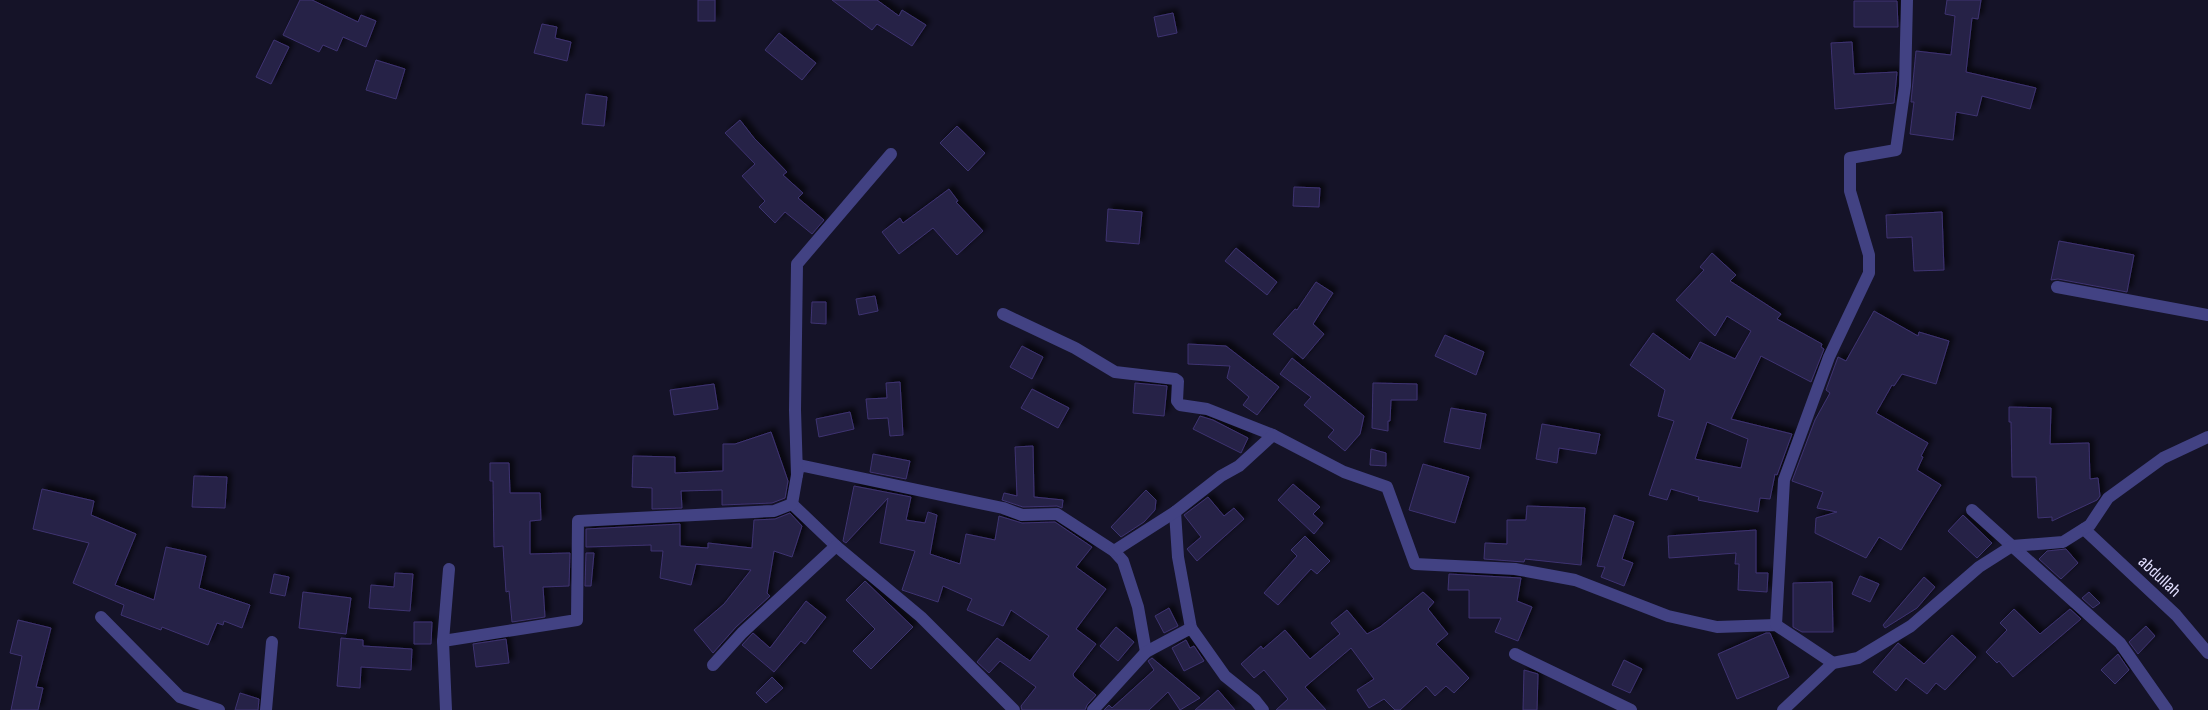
<svg xmlns="http://www.w3.org/2000/svg" width="2208" height="710" viewBox="0 0 2208 710" font-family="'Sofia Sans Condensed',sans-serif">
<style>
.building{fill:#272047;stroke:#3e3471;fill-rule:evenodd;filter:url(#shadow)}
.lines{fill:none;stroke-linecap:round;stroke-linejoin:round}
.minor{stroke:#424283;stroke-width:12}
.labels{text-anchor:middle;stroke-width:4;stroke-linejoin:round;paint-order:stroke}
.street-label{font-size:18px;fill:#dfdcfc;stroke:#151328}
</style>
<defs>
<filter id="shadow"><feDropShadow dx="4.5" dy="-4.5" stdDeviation="2.5" flood-color="#0009"/></filter>
</defs>
<rect width="100%" height="100%" fill="#151328"/>
<g class="building">
<path d="M300,0H312L358,22L361,15L376,21L366,47L343,37L337,51L323,45L319,52L283,35Z"/>
<rect x="698" y="0" width="17" height="21"/>
<path d="M832,0H877L899,16L902,10L926,25L912,46L877,24L872,30Z"/>
<path d="M1947,0H1981L1978,19L1972,18L1966,72L2036,88L2030,109L1982,96L1977,116L1956,112L1953,140L1910,134L1914,102H1911L1916,51L1951,55L1955,16L1945,14Z"/>
<path d="M1854,1H1897L1898,27H1854Z"/>
<path d="M1173,13L1177,33L1158,37L1154,17Z"/>
<path d="M542,24L557,27L555,38L571,42L567,61L534,53Z"/>
<path d="M779,33L816,63L802,80L765,50Z"/>
<path d="M274,40L289,47L271,84L256,77Z"/>
<path d="M1852,42L1854,74L1897,72L1894,103L1835,109L1831,43Z"/>
<path d="M376,60L405,69L396,99L366,90Z"/>
<path d="M586,94L607,97L604,126L582,124Z"/>
<path d="M740,120L754,138L787,172L783,175L803,193L798,198L824,220L812,234L785,212L775,223L759,207L765,201L742,176L755,164L725,133Z"/>
<path d="M957,126L985,153L968,171L940,143Z"/>
<path d="M1294,187L1320,188L1319,207L1293,206Z"/>
<path d="M949,189L958,201L956,202L983,231L957,255L933,228L899,254L882,232L900,218L903,223Z"/>
<path d="M1108,209L1142,212L1139,244L1106,241Z"/>
<path d="M1942,212L1944,270L1914,271L1912,237L1887,238L1886,215Z"/>
<path d="M2059,241L2134,255L2127,292L2058,279L2051,280Z"/>
<path d="M1236,248L1277,282L1267,295L1225,261Z"/>
<path d="M1712,253L1736,275L1730,281L1781,314L1777,319L1822,344L1821,347L1824,349L1811,382L1761,356L1731,419L1792,434L1777,475L1775,474L1770,499L1760,498L1758,512L1698,500L1699,497L1671,489L1667,500L1649,495L1674,421L1658,416L1665,390L1630,365L1653,333L1690,360L1700,342L1735,359L1751,331L1727,316L1715,336L1676,300L1704,270L1700,267ZM1707,422L1748,439L1741,468L1695,459Z"/>
<path d="M1316,282L1333,293L1313,324L1324,334L1303,359L1273,334L1295,309L1297,310Z"/>
<path d="M875,296L878,311L859,315L856,299Z"/>
<path d="M812,302H826V324L811,323Z"/>
<path d="M1874,311L1918,336L1919,332L1949,341L1936,384L1902,374L1894,386L1892,385L1876,413L1928,443L1921,456L1923,457L1917,470L1941,485L1901,550L1879,537L1866,558L1815,533L1816,518L1837,512L1817,508L1823,492L1792,481L1815,420L1830,393L1826,390L1838,357L1846,361Z"/>
<path d="M1445,335L1484,352L1476,375L1435,356Z"/>
<path d="M1188,344L1226,346L1279,387L1257,415L1243,405L1249,397L1227,378L1230,366L1188,364Z"/>
<path d="M1022,346L1043,357L1032,379L1010,367Z"/>
<path d="M1292,358L1364,416L1360,434L1345,451L1328,437L1334,430L1304,405L1311,397L1280,374Z"/>
<path d="M900,382L903,435L890,436L888,418L868,419L866,399L887,398L886,383Z"/>
<path d="M1135,383L1167,386L1164,416L1133,413Z"/>
<path d="M1373,383L1417,384V400H1391L1390,421H1388V431L1372,428Z"/>
<path d="M714,384L718,409L674,415L670,390Z"/>
<path d="M1032,389L1069,408L1058,428L1021,408Z"/>
<path d="M2009,407L2051,408L2050,444L2089,443L2090,479L2098,478L2100,496L2097,500L2052,521V517L2038,518L2036,477H2012L2011,422H2009Z"/>
<path d="M1451,408L1486,414L1480,449L1444,442Z"/>
<path d="M850,412L854,429L819,437L816,419Z"/>
<path d="M1200,416L1213,420L1248,438L1241,453L1193,429Z"/>
<path d="M1542,424L1600,434L1596,454L1559,448L1557,463L1536,459Z"/>
<path d="M771,432L788,481L785,498L772,503L722,505V490L681,491L682,508L652,509V488L632,487L633,456L675,457V473L723,471V444H735Z"/>
<path d="M1033,446L1034,497L1063,500L1062,508L1057,506L1023,507L1002,500L1004,493L1017,496L1015,447Z"/>
<path d="M1371,449L1386,453V466L1370,465Z"/>
<path d="M873,454L910,461L906,479L870,472Z"/>
<path d="M490,463H509L510,493H540L541,520L530,521V554L570,553L569,586L543,587L545,617L512,622L509,591L506,592L503,546L494,547L493,481H490Z"/>
<path d="M1423,464L1469,477L1455,523L1409,510Z"/>
<path d="M194,476L227,477L225,508L192,507Z"/>
<path d="M1293,484L1320,507L1313,514L1323,523L1314,534L1278,500Z"/>
<path d="M854,486L911,497L906,520L925,523L928,512L937,515L930,554L960,564L966,534L995,540L999,516L1022,523L1055,522L1092,547L1076,567L1106,589L1076,629L1096,644L1073,674L1074,677L1096,695L1087,705L1085,710H1022L1021,706L1036,687L1000,661L989,673L977,662L997,638L1030,661L1049,636L1011,610L1003,626L967,610L972,599L943,586L938,602L902,590L915,551L880,543L888,498L846,543L843,541Z"/>
<path d="M42,489L94,501L91,515L136,534L115,585L154,600L166,547L206,556L199,588L250,605L242,628L224,621L223,625L217,623L208,645L162,627L161,630L121,615L124,605L73,583L89,543L33,529Z"/>
<path d="M1146,490L1156,500L1155,510L1144,522L1121,537L1111,527Z"/>
<path d="M1208,497L1224,516L1234,508L1244,519L1197,561L1187,549L1201,537L1184,515Z"/>
<path d="M1527,506L1585,508L1581,565L1525,559L1524,562L1484,559L1485,543L1507,544V520H1526Z"/>
<path d="M790,513L802,526L792,557L774,551L767,593L770,596L736,627L713,653L694,630L724,604L751,570L696,564L691,585L660,578L663,551H651V545L586,547V529L680,524V546L708,548V543L752,548L754,520L775,519Z"/>
<path d="M1614,515L1634,522L1622,559L1633,563L1624,586L1601,577L1605,567L1597,566Z"/>
<path d="M1963,515L1992,543L1977,558L1948,531Z"/>
<path d="M1756,530V573H1768L1767,592L1738,590L1739,564H1735L1736,553L1669,558L1668,536Z"/>
<path d="M1305,536L1330,561L1317,574L1311,569L1278,605L1264,593L1297,556L1291,550Z"/>
<path d="M2066,549L2078,563L2061,579L2039,559L2047,551Z"/>
<path d="M586,553H594L591,586H585Z"/>
<path d="M395,573L413,574L410,611L369,608L371,585L394,587Z"/>
<path d="M274,574L289,577L285,596L270,593Z"/>
<path d="M1449,574L1521,578L1517,601L1532,607L1518,641L1495,632L1501,618H1469V590H1448Z"/>
<path d="M1860,576L1879,584L1870,602L1852,594Z"/>
<path d="M1924,577L1935,587L1917,608L1885,628L1883,625Z"/>
<path d="M865,581L913,627L871,669L853,651L875,629L846,600Z"/>
<path d="M1832,582L1833,632H1802L1793,627V583Z"/>
<path d="M303,592L351,598L346,634L299,628Z"/>
<path d="M1423,592L1434,602L1428,609L1448,634L1436,644L1469,678L1454,693L1446,686L1435,696L1426,686L1400,710H1395L1384,699L1369,708L1357,690L1374,679L1351,648L1305,687L1326,710H1276L1288,699L1264,670L1254,678L1241,664L1261,646L1263,649L1285,630L1310,659L1340,634L1331,623L1347,610L1367,634L1380,627Z"/>
<path d="M2089,592L2100,603L2093,608L2082,598Z"/>
<path d="M806,601L826,617L805,644L801,641L774,672L742,645L753,633L770,648Z"/>
<path d="M1169,608L1178,626L1164,633L1155,616Z"/>
<path d="M2014,609L2040,634L2070,609L2081,619L2013,677L1999,661L1997,663L1986,652L2007,630L2000,623Z"/>
<path d="M18,620L51,628L36,687L43,688L38,710H11L22,656L10,653Z"/>
<path d="M414,622H432L431,644H414Z"/>
<path d="M2146,626L2155,636L2138,654L2129,642Z"/>
<path d="M1116,627L1134,642L1118,661L1100,646Z"/>
<path d="M1766,633H1770L1789,677L1737,699L1718,654Z"/>
<path d="M1952,635L1976,657L1945,690L1936,683L1927,694L1906,678L1896,691L1873,672L1898,643L1924,664Z"/>
<path d="M341,638L363,640V646L412,649L411,670L361,667L360,688L337,686Z"/>
<path d="M506,639L509,663L476,667L473,644Z"/>
<path d="M1186,640L1190,648L1194,646L1204,661L1184,671L1172,648Z"/>
<path d="M2118,654L2129,670L2115,684L2101,670Z"/>
<path d="M1152,658L1200,698L1180,710L1168,692L1149,710H1104L1109,705L1112,708L1154,670L1148,661Z"/>
<path d="M1624,660L1642,669L1630,693L1612,685Z"/>
<path d="M1524,670L1538,674L1537,710H1523Z"/>
<path d="M772,677L783,688L766,703L756,693Z"/>
<path d="M1218,690L1235,710H1195Z"/>
<path d="M240,693L259,699L258,710H235Z"/>
</g>
<g class="lines">
<g class="minor">
<path d="M2057,287L2208,315"/>
<path d="M1003,314L1075,348L1115,372L1175,379L1178,381L1177,401L1180,405L1207,409L1273,435"/>
<path d="M797,475L799,465L1003,508L1022,515L1057,514L1114,551L1123,561L1138,607L1146,652"/>
<path d="M792,504L836,546L921,617L1014,710"/>
<path d="M1972,510L2120,643L2167,710"/>
<path d="M1175,512L1178,557L1191,628"/>
<path d="M2084,529L2176,615L2208,653"/>
<path d="M1114,551L1175,512L1221,476L1239,466L1273,435L1344,472L1387,487L1415,564L1515,569L1575,580L1668,616L1717,627L1776,625L1833,663"/>
<path d="M101,617L180,697L219,710"/>
<path d="M1776,625L1784,480L1829,357L1869,273V255L1850,191V158L1896,150L1905,86L1907,0"/>
<path d="M443,641L577,620L578,521L774,511L792,504L797,475L795,410L797,264L891,154"/>
<path d="M1515,654L1631,710"/>
<path d="M713,665L742,633L836,546"/>
<path d="M266,710L272,642"/>
<path d="M446,710L443,641L449,569"/>
<path d="M1093,710L1146,652L1191,628L1225,676L1255,700L1263,710"/>
<path d="M1783,710L1833,663L1858,658L1911,626L1979,567L2012,546L2063,542L2090,525L2108,498L2163,458L2208,437"/>
</g>
</g>
<g class="labels">
<g class="street-label">
<text transform="translate(2160 576) rotate(43)" y="6">abdullah</text>
</g>
</g>
</svg>
